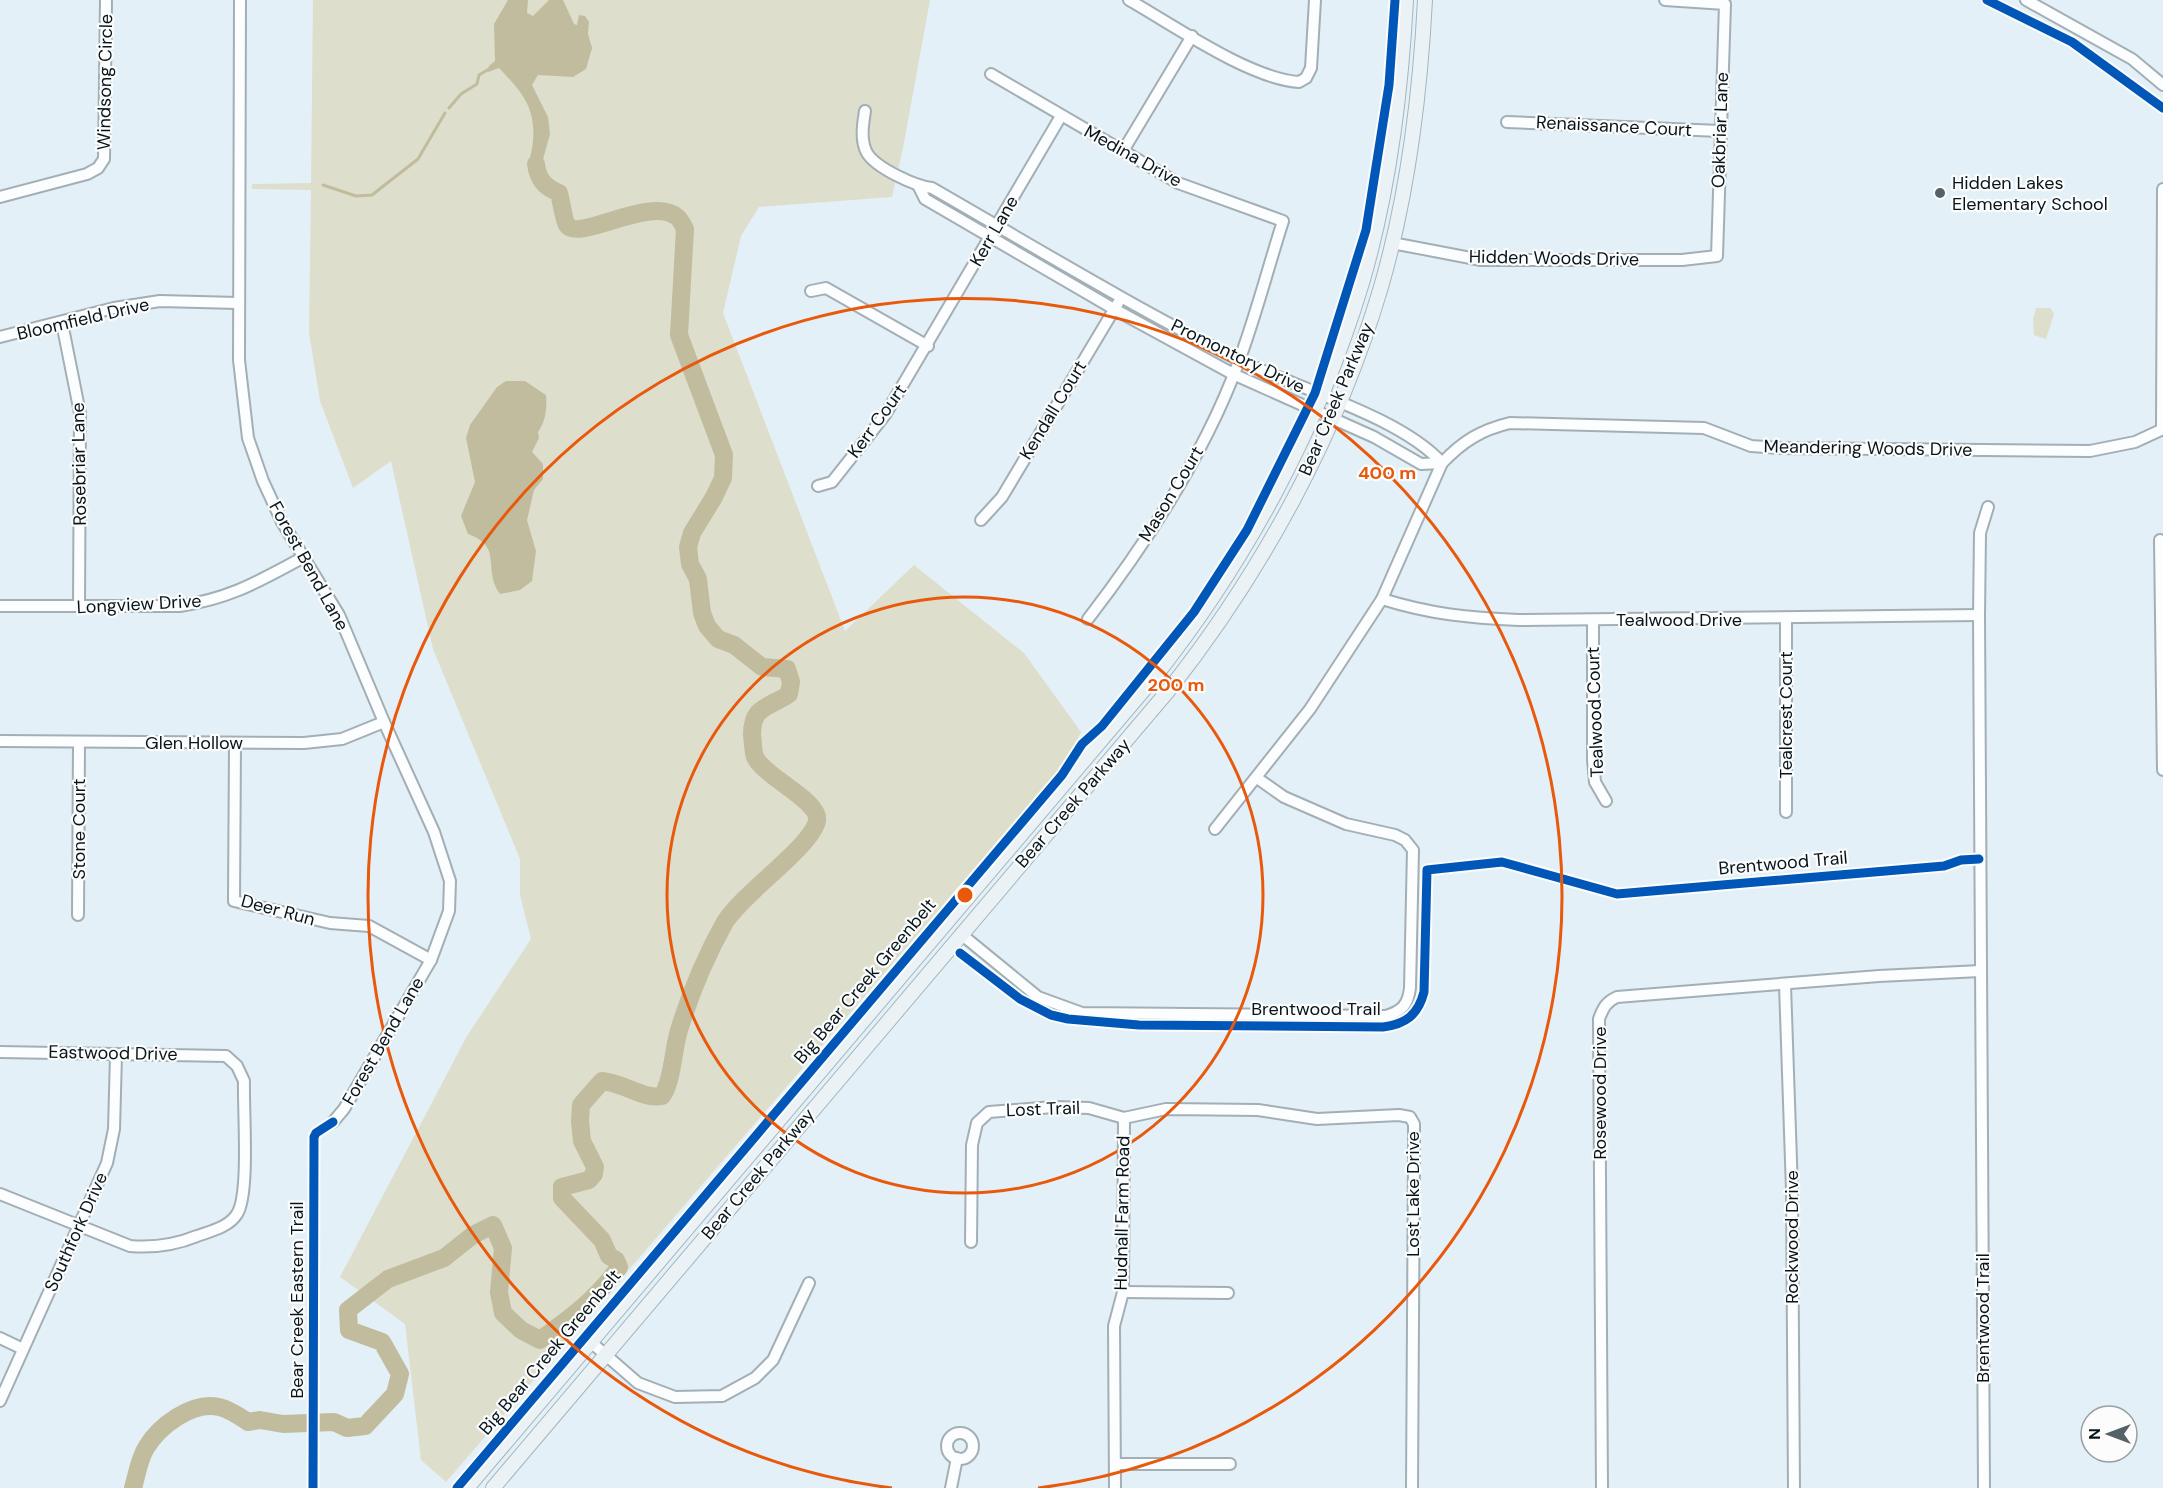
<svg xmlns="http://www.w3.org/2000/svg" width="2163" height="1488" viewBox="0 0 2163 1488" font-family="'DM Sans',sans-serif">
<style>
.green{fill:#dedecd}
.water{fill:#c1bc9d}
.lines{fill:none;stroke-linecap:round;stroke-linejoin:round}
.stream{stroke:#c1bc9d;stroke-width:3}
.river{stroke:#c1bc9d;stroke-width:18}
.minor-casing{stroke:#a3afb5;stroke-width:14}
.major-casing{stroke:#a5b6bf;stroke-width:16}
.minor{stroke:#fbfdfe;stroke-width:10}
.major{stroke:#eaf2f5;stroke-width:14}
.cycleway-casing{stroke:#fbfcfb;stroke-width:13}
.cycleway{stroke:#0057b8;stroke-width:9}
.ring{fill:none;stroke:#e8590c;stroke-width:3}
.poi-dot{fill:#546168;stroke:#fbfcfb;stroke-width:2}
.labels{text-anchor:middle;stroke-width:4.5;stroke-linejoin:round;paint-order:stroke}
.street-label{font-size:18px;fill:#06141b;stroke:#fbfcfb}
.poi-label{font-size:18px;fill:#06141b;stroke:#fbfcfb;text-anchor:start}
.centre{fill:#e8590c;stroke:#fbfcfb;stroke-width:3}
.ring-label{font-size:18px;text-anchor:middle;font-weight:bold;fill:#e8590c;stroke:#fbfcfb;stroke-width:4.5;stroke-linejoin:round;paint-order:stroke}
</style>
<rect width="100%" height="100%" fill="#e4f0f7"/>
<g class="green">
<path d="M313,0H930L903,148L892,197L759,207L741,236L723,313L845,631L914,565L1024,653L1081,732L1068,760L446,1482L421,1460L405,1324L340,1277L467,1036L531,939L520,895V859L433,649L391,461L353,488L320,401L309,333L311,190L252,189V184L311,183Z"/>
<path d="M2036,308H2050L2054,314L2046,339L2034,335L2033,319Z"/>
</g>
<g class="water">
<path d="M508,0H528L527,13L533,16L549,0H563L574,24L577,25L579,15L585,16L589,22L588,34L592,48L586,69L573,77L538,75L532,85L548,117L550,134L542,163L546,177L544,185L536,186C523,165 531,162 533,141C536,107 521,91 499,68L488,72L489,66L495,61L494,24Z"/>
<path d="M506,381H525L546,395C547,408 546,421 538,432L539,438L532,452L543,464V479L534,490L527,520L536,551L532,581L520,590L500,594C482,568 504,547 468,534L461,516L475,482L466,438L470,425L497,387Z"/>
</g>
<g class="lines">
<g class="stream">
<path d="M449,108L461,94L477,84L479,75L489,69"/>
<path d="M323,185L356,196L372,195L418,159L445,113"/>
</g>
<path class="river" d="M133,1488C137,1475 139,1459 146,1448C159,1426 192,1401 219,1407C229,1409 239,1416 248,1422L260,1420L283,1424L334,1422L347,1428L365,1426L395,1394L400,1374L382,1342L349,1330L348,1310L388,1279L444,1258L473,1235L493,1225L503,1248L499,1292L503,1313L521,1330L540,1340C569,1319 598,1298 619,1267L616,1260L609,1256L602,1240L562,1198V1187L589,1180L594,1174L595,1167L582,1141L580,1121L581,1105L602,1081C624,1083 645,1100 662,1096C673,1082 673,1046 680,1027C691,992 707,954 725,922C744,892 811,847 817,821C821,801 764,777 755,757C753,752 753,741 752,735C752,727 753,719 758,713C765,705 780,701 789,694L791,682L787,669L762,667L734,645L718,639L707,626L702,613L698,579L690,564L688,547L692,533L714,497L723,478L724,455L679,335L685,229C683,225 680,219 677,217C651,195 579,242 567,225C564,221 561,200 559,193C545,187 538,180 536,164"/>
<defs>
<g id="minor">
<path d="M240,0L239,360L248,438L263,481L282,522L339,615L384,722L434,832L450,881L449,911L431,960L344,1109L333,1122"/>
<path d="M1129,0C1173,25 1250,79 1299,82L1306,78L1311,68L1315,0"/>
<path d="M2026,0L2132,59L2163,85"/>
<path d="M991,74L1178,183L1283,221C1268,268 1256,315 1239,361C1205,454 1148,541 1088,619"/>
<path d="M865,111C863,124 860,140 867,153C876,168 915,186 932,188C1033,246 1133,307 1237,359C1295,388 1400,416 1442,463"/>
<path d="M1507,122L1720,131"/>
<path d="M1123,151L1192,36"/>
<path d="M919,187L925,199L1114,309L1233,374L1374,437L1421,464L1442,463"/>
<path d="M0,197L87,174L98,168L104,159L106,0"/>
<path d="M1392,243L1481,260H1682L1717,256L1725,4L1665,0"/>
<path d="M811,291L826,288L928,346"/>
<path d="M62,323L80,413L79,607"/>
<path d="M0,337L114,308L160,301L238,303"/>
<path d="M2162,429L2163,189"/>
<path d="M818,486L832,482L885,415L1061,116"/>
<path d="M981,520L1002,497L1118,303"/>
<path d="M2160,540L2163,770"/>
<path d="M1382,599C1430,614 1469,618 1519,620L1979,615"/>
<path d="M0,606H180C232,598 259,581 304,557"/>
<path d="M1786,619V812"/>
<path d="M1593,621V760L1595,782L1606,801"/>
<path d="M0,741L304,743L342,739L384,722"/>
<path d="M235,744L234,901L330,923L369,926L431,960"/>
<path d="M1215,829L1310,709L1382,599L1442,463C1463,441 1481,430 1510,423L1704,428L1751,446L1781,448L2090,451L2135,442L2163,429"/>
<path d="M78,915L79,743"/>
<path d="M961,934L1038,997L1082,1013L1386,1016C1402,1011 1408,1005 1410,988L1413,850L1405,840L1395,835L1346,824L1284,797L1257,778"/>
<path d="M1785,985L1792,1190L1794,1488"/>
<path d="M0,1052L226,1056L237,1066L244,1081C243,1109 250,1194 237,1214C229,1227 211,1231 197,1236C175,1245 153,1248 130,1246L0,1194"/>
<path d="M971,1242L972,1145L977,1123L989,1112L1054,1107L1089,1108L1124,1118L1166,1109L1258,1110L1317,1119L1399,1115L1410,1117L1414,1124V1151L1412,1488"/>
<path d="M1123,1292L1228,1293"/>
<path d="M0,1338L23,1349"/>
<path d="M592,1343L638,1383L675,1397L722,1396L755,1378L773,1360L809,1283"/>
<path d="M0,1401L107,1163L114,1129L116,1055"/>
<circle cx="960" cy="1446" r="13"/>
<path d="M1115,1464H1230"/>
<path d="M951,1488L957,1458"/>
<path d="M1115,1488L1114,1326L1123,1292L1124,1118"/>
<path d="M1602,1488L1599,1019C1603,1008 1606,1002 1617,997L1879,976L1980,971"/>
<path d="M1984,1488L1979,615L1980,533L1988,507"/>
</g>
<g id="major">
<path d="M467,1488L1153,679C1246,562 1319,426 1362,283C1389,191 1401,95 1406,0"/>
<path d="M493,1488L1168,691C1262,572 1338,433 1381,287C1408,194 1420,97 1425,0"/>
</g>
</defs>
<use href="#minor" class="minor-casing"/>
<use href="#major" class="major-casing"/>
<use href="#minor" class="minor"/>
<use href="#major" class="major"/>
<defs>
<g id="cycleway">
<path d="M1987,0L2072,42L2163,108"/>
<path d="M960,953L1020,999L1051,1015L1068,1019L1139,1025L1383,1027C1406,1024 1418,1015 1424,992L1427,870L1502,862L1617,894L1944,866L1961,860L1979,859"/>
<path d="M313,1488L314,1137L316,1133L333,1122"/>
<path d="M457,1488L1062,775L1082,744L1102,726L1194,612L1247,530L1315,393L1366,230L1389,85L1395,0"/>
</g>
</defs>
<use href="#cycleway" class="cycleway-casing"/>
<use href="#cycleway" class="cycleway"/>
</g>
<g class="ring">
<circle cx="965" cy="895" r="298"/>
<path d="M892 1488A597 597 0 1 1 1038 1488"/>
</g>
<circle class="poi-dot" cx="1940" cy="193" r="6"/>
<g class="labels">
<g class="street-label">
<text transform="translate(105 82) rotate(-89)" y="6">Windsong Circle</text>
<text transform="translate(1614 126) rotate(3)" y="6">Renaissance Court</text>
<text transform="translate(1720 130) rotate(-88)" y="6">Oakbriar Lane</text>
<text transform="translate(1133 156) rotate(29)" y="6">Medina Drive</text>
<text transform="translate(994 231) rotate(-60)" y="6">Kerr Lane</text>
<text transform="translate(1554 258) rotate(1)" y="6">Hidden Woods Drive</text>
<text transform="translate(83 319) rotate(-13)" y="6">Bloomfield Drive</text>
<text transform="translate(1238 356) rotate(26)" y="6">Promontory Drive</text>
<text transform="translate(1336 399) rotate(-67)" y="6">Bear Creek Parkway</text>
<text transform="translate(1053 410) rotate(-59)" y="6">Kendall Court</text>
<text transform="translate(877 421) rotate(-54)" y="6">Kerr Court</text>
<text transform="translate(1868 448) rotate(1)" y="6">Meandering Woods Drive</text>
<text transform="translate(79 464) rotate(-91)" y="6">Rosebriar Lane</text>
<text transform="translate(1171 494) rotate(-59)" y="6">Mason Court</text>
<text transform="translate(309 566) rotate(61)" y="6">Forest Bend Lane</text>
<text transform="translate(139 604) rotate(-3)" y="6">Longview Drive</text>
<text x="1679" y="626">Tealwood Drive</text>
<text transform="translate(1595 712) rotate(-92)" y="6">Tealwood Court</text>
<text transform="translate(1786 715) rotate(-90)" y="6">Tealcrest Court</text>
<text x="194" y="749">Glen Hollow</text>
<text transform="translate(1073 803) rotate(-49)" y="6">Bear Creek Parkway</text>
<text transform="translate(79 829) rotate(-90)" y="6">Stone Court</text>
<text transform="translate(1783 863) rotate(-5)" y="6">Brentwood Trail</text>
<text transform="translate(278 910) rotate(15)" y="6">Deer Run</text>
<text transform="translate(865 981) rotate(-50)" y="6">Big Bear Creek Greenbelt</text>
<text x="1316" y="1015">Brentwood Trail</text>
<text transform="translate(383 1041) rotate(-60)" y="6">Forest Bend Lane</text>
<text transform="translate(113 1053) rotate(1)" y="6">Eastwood Drive</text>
<text transform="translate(1600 1093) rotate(-90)" y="6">Rosewood Drive</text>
<text transform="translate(1043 1109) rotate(-2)" y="6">Lost Trail</text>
<text transform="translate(758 1174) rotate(-50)" y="6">Bear Creek Parkway</text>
<text transform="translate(1413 1194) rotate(-90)" y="6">Lost Lake Drive</text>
<text transform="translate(1122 1213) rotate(-89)" y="6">Hudnall Farm Road</text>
<text transform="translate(76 1232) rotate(-66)" y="6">Southfork Drive</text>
<text transform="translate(1792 1237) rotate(-90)" y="6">Rockwood Drive</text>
<text transform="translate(297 1300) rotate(-90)" y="6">Bear Creek Eastern Trail</text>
<text transform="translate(1983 1318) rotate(-90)" y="6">Brentwood Trail</text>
<text transform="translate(550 1352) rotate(-50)" y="6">Big Bear Creek Greenbelt</text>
</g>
<g class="poi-label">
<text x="1952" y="189">Hidden Lakes<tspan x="1952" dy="21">Elementary School</tspan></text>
</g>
</g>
<circle cx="965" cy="895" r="9" class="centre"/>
<g class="ring-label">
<text x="1387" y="479">400 m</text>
<text x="1176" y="691">200 m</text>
</g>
<g transform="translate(2109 1434) rotate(270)"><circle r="28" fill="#fbfcfb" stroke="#999fa1" stroke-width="1.5"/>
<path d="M0-4.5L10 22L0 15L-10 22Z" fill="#546168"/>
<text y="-9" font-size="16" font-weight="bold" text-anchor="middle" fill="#06141b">N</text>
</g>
</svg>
